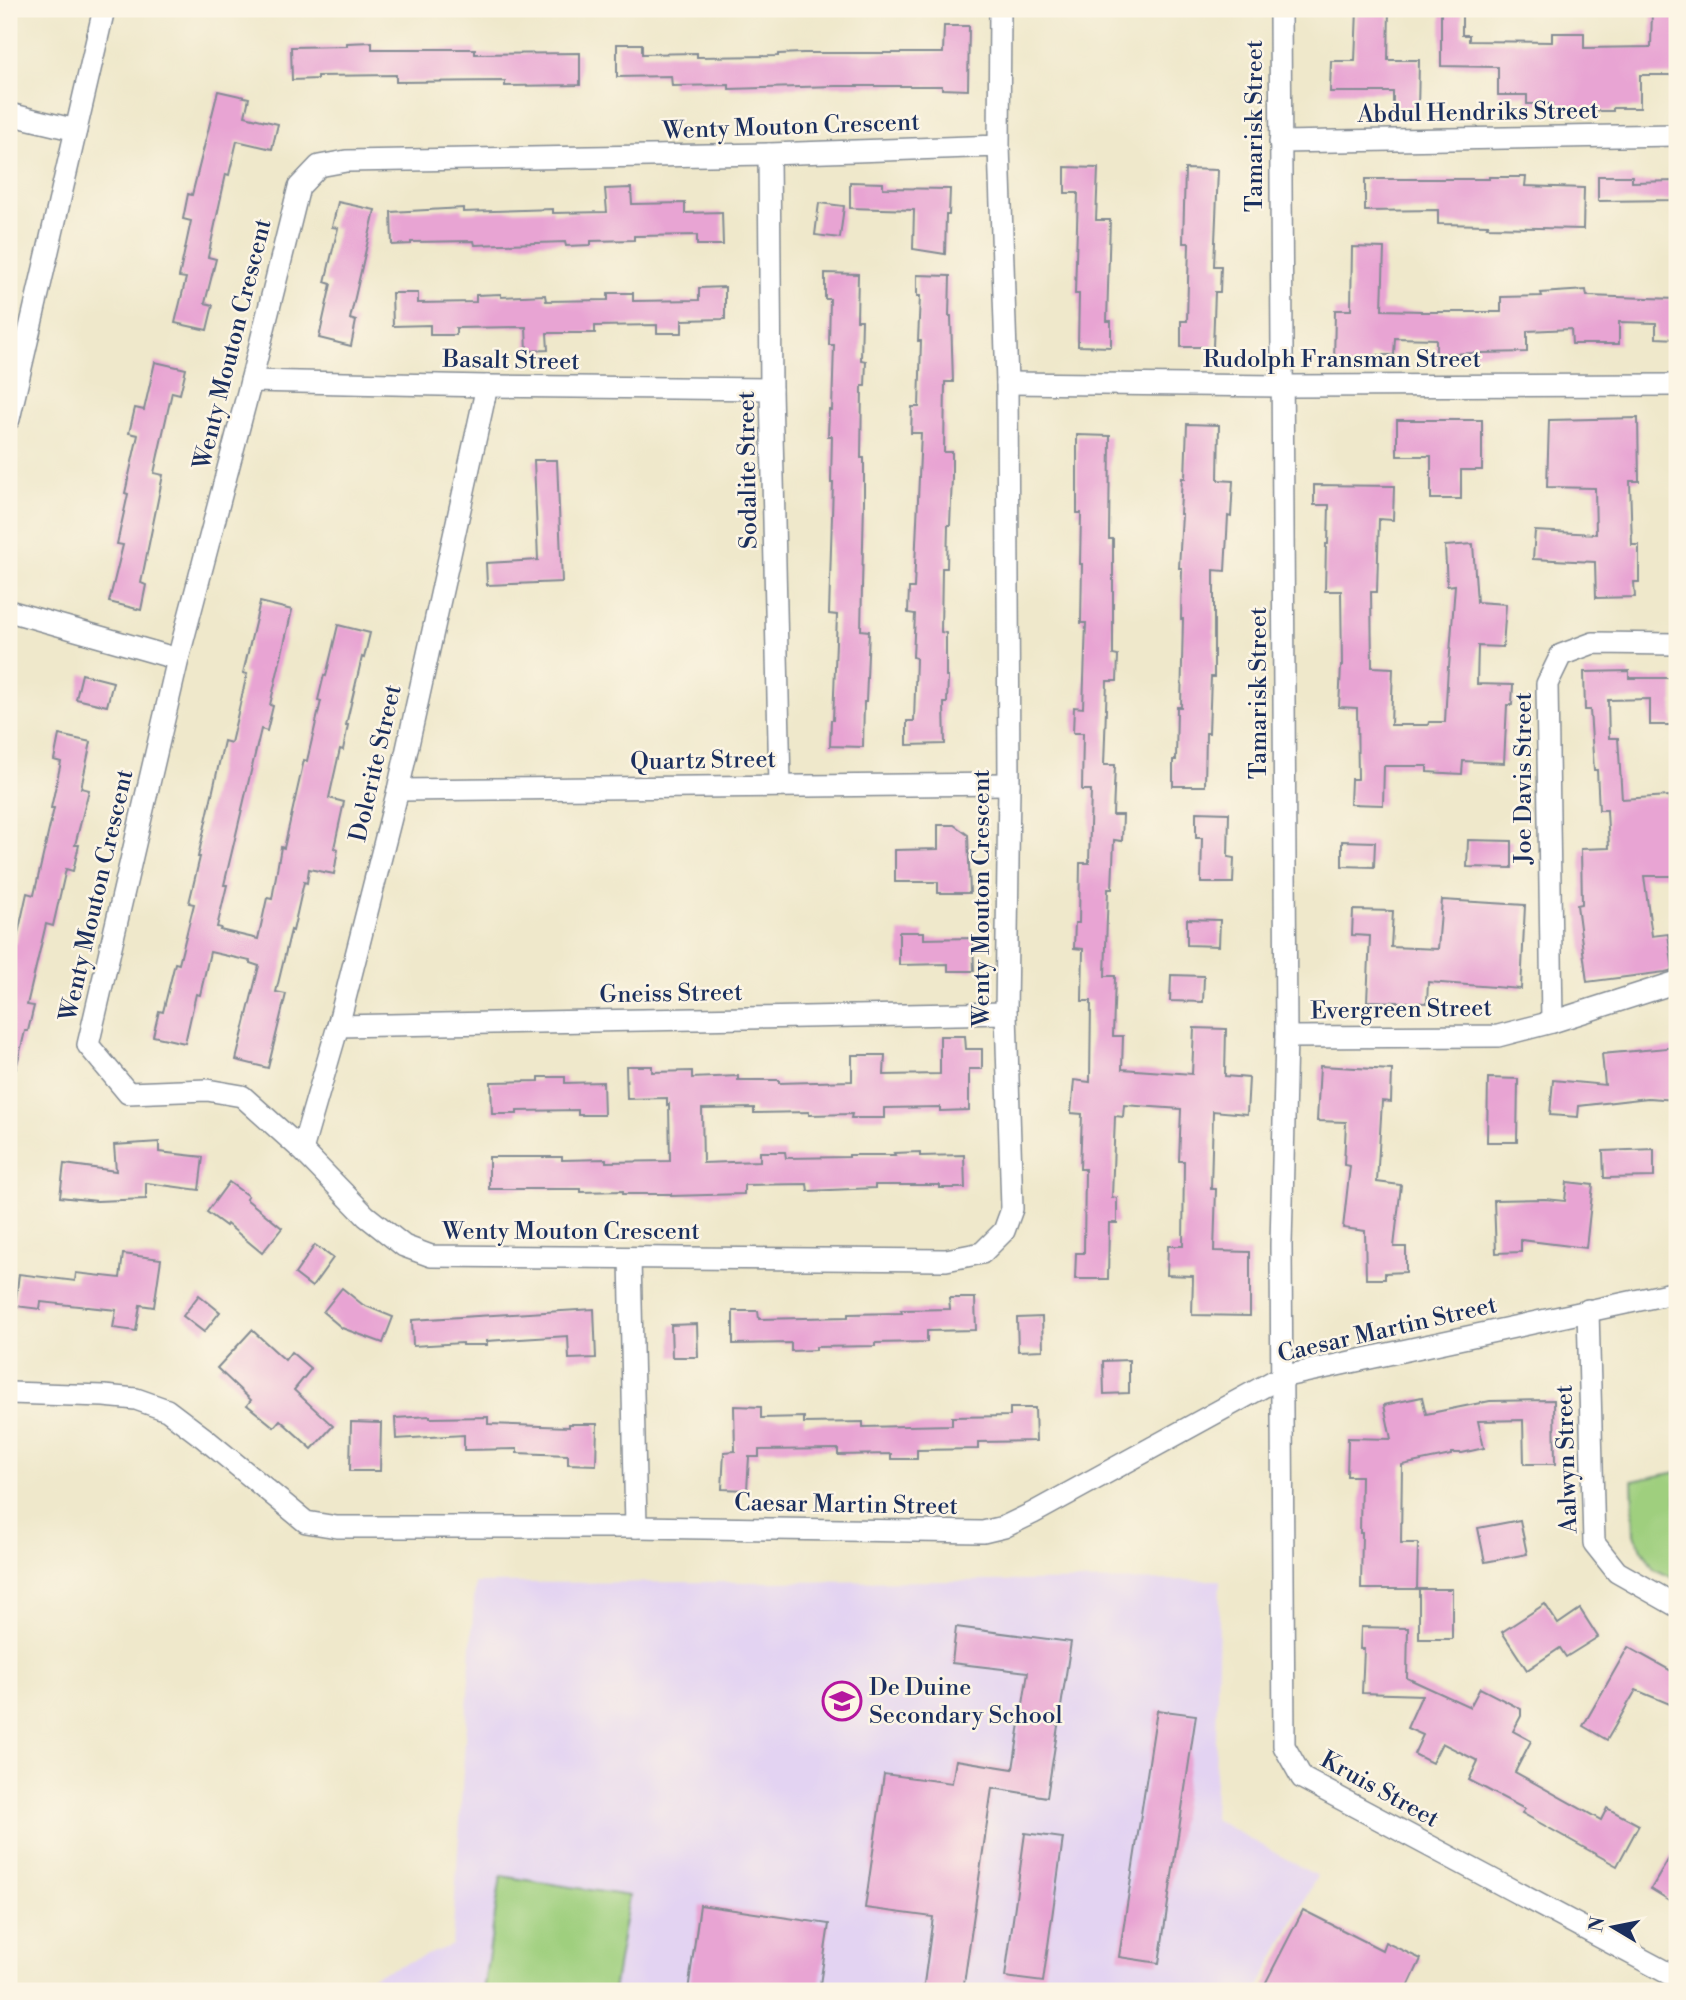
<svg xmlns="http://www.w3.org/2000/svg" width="1686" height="2000" viewBox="0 0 1686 2000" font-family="'Libre Bodoni',serif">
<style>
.built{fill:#e3d3f2}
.green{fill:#9fcf7e;stroke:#5d7f6e;stroke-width:2}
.building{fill:#e8a4d3}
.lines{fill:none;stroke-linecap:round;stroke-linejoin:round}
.minor-casing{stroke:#858c94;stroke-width:24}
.minor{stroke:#fff;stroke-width:21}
.labels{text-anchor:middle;stroke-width:5;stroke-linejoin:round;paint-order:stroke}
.street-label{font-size:24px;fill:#1b2f5e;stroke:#fcf5e5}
.poi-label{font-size:24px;fill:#1b2f5e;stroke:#fcf5e5;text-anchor:start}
</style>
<rect width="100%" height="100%" fill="#fcf5e5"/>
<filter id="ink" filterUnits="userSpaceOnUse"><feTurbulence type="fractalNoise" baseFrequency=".0143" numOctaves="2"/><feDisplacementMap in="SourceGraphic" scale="14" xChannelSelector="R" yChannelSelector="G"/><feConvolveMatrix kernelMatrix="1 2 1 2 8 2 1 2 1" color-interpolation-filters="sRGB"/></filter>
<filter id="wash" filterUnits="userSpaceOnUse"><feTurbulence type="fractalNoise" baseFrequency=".00686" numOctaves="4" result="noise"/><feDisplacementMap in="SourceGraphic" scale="28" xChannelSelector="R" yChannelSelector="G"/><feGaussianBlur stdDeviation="1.57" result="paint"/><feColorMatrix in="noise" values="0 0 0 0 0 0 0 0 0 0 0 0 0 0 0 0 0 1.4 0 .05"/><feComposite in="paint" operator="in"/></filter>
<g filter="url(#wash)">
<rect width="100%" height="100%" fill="#efe8cb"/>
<path class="built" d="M1220,1580L1214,1819L1317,1876L1257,1991H349L352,1984L452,1945L475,1583Z"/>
<g class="green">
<path d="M1677,1472V1580L1654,1569L1634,1535L1632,1481Z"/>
<path d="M501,1876L629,1896L613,1991H483Z"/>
</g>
<g id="blocks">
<g class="building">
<path d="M1357,9H1389L1388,60H1419L1418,113H1393V92H1330L1331,61H1355Z"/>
<path d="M1441,9H1462V35H1469V41L1552,42V33H1584V48L1651,47L1652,9H1677V75H1640V108H1613V111H1551L1552,104H1527V95H1498V67L1441,66Z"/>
<path d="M944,26H969L968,90L942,89V86H836L729,89V85L672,86L671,76L617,77V44H642V54L697,53V57L778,56V54L803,53H943Z"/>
<path d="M372,42V49H475V54L580,53V85L505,86V81L396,82V75L317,76V79L292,80L291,47L347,46V43Z"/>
<path d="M218,91L249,98L245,116L278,124L272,149L237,141L229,175L226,174L208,257L216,259L205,303L213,305L207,330L175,323L186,278L179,277L191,221L183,219L188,194L192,195Z"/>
<path d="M1065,167L1098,168L1096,220H1110L1107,321H1111V347L1078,346L1079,294H1075L1078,193H1065Z"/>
<path d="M1185,169L1218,170L1214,266H1221L1220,292H1215L1213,347H1181V321H1187L1189,243H1183Z"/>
<path d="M1598,176H1632V182L1677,181V200L1598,201Z"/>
<path d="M1489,177H1526L1525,186L1584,188L1583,229L1487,227L1488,225L1438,224V210L1365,211V179H1489Z"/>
<path d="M850,182L883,183V188L950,189L949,215H946L945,254L913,249L914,210L850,208Z"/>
<path d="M631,188L632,204L685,203V213L722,212L723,245H697V235L634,236V240L591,241V245L566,246L565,242L475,245L474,241L411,242V244L392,245L391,212L463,208V212L553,209V213L607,212L605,189Z"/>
<path d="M338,202L375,210L350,319L356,321L351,346L319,338L331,284L325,282L338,228L332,227Z"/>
<path d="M819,203L844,206L840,238L815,235Z"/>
<path d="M1352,247L1384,248L1382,310L1421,311V312H1501V297L1542,296L1541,293L1586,290L1587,296L1677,299V339L1656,338V323L1619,322V344H1572L1571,329L1527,331V352L1436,354V339L1395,338L1394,355H1370V367L1334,366L1335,310H1351Z"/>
<path d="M825,273L858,274L857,320H862L861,360L866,361L865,386H862L861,458H864V502L861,630L869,631L866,702H864L863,747L830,746L831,720H833L837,615L829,614L833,483H831L832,436H828L829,410H832L834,345H829L830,299H825Z"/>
<path d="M917,275L950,276L949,316H951L953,382H945L944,452H952V478L950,525H948L947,568H942L941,632L946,633V677H948L947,703H944L945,744L907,745V721H914L916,658L913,657L915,614L908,613L909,588H914L921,433H911L912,407H919L921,341H918L920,296H917Z"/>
<path d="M725,287V319L682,320V333H657V325L595,326V333H547L548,350L527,351L526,327L456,328V335H430V325L393,326L392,293H418V303L476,302V295L501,294V297L545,295L546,301L608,300V293H633V301L699,300V288Z"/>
<path d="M155,362L186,369L180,394L172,392L154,473L163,475L141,583L146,585L141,610L109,602L123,545L117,544L128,494L125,493L138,435L129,433L135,408L144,410Z"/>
<path d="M1638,418L1639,481H1630L1632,545H1639V582H1634L1635,597L1596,598L1595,562L1533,559L1535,531L1596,534L1595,488L1547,487L1549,420Z"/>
<path d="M1397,420H1482V470H1461V499H1431V456H1397Z"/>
<path d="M1187,424L1219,425L1218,480L1233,481L1231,517L1228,516L1225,571L1214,570V677H1211L1209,733H1206L1205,786H1173V760H1176L1177,707H1181L1183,619H1181L1182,568H1179L1182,514H1180L1182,478H1185Z"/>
<path d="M1077,435L1110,436L1109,539H1113V655L1118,656L1117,681H1107L1104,765H1115L1113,815H1123L1122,841L1114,840L1112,889H1108L1105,976H1115L1113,1036H1123L1122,1069L1192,1074L1194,1028L1226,1029L1225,1076L1249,1078L1247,1114L1213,1111L1211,1189H1216L1214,1251L1250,1252V1316L1192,1315L1193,1276L1167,1275L1168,1246H1183L1184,1161H1179L1181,1109L1124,1105L1123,1117L1115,1116L1112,1197L1117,1198V1223H1109L1108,1279H1075L1076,1253H1084L1085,1169H1080L1082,1114L1071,1113L1074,1080L1090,1082L1091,1001H1082L1083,949L1074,948L1075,923H1079L1080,863H1089L1091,790H1082L1083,733H1073L1074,707L1083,708L1086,623H1081L1082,564H1080L1081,513H1077Z"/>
<path d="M534,460H557L562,582L487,585L486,563L538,560Z"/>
<path d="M1314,485L1394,486L1393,520L1379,519L1377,592H1371L1372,667L1393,668L1391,725H1428L1429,722H1445L1448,667H1449L1455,585L1447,586L1445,546L1473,544L1477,602L1506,604L1503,647L1478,646L1477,684L1513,685L1512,705H1507L1504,763L1463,761L1462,774L1427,772V766H1384L1383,805L1350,804L1351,779H1358L1357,708L1339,707L1341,666H1342L1341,591H1325L1326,544H1328L1329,505H1314Z"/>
<path d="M260,602L292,610L270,705L273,706L267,731L261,729L224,885H227L217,927L221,928L220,930L258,939L267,898L272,899L281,847L284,848L304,760L307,761L321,701L318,700L324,675L326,676L338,625L370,633L364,658L362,657L346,725H348L343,750L340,749L329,798L344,802L334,848L338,849L334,874L309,869L307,883L304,882L293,931L291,930L276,992L286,994L268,1068L236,1060L259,966L250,963V961L210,952L200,995L196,994L185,1043L153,1036L159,1011L163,1012L175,963L179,964L194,904L189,903L200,857H198L224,741L231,743L247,674L243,673Z"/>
<path d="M1629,671V678H1673V725H1650V699L1608,700L1609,738H1618L1622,799L1669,796L1672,845H1673V876H1644L1652,936L1668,934L1673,970L1665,972L1587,982L1577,905L1582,904L1581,849L1609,848L1607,810H1599L1597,770H1594L1590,710H1585L1584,672Z"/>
<path d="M82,674L113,682L107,706L76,699Z"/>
<path d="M59,735L91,742L81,788L89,790L75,845H79L73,871L66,869L53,926L46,924L27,1005L34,1006L28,1031H25L16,1069L9,1068V942L16,943L27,893L34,895L54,808H51L61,762L54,760Z"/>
<path d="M1196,812L1229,813L1228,857L1234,858L1233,883H1201L1202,838H1196Z"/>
<path d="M938,825H954L968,835L970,893H938V882H895V850L938,849Z"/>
<path d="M1468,840L1512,841V868L1467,867Z"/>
<path d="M1342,841L1375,842L1374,867L1342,866Z"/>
<path d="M1442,900L1525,905L1521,989L1428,982L1427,1003L1367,1001L1370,936L1352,935L1353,910L1393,911L1391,947L1438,949Z"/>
<path d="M1187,919L1220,920L1219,946L1187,945Z"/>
<path d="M899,932H924V939L973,938L974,971H948V964L899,965Z"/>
<path d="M1171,975L1204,976L1203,1002L1170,1001Z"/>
<path d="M940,1036H965L966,1049H982V1069H969V1110L940,1111V1107L884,1108V1118H851L852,1114L809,1115V1112L754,1113V1108L702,1109L703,1163L760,1161V1152H785L786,1158L849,1157V1155H895L894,1153L920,1152V1156L964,1155L965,1188H940V1185H875V1188L808,1191L807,1184L744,1185V1194L671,1196V1194H623V1191L581,1192V1189H489V1157H562V1160L606,1159V1162L670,1161L669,1104L667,1105V1098L627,1099L626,1066H652V1072L692,1071V1078L738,1076V1080H779V1083L852,1081V1055H885L884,1075L940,1074Z"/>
<path d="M1677,1047V1100L1648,1098L1579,1106L1578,1117L1550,1115L1553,1080L1605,1085L1602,1054Z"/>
<path d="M1320,1066L1392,1070L1391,1102L1382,1101L1377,1182L1401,1185L1394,1247H1406V1272L1385,1273V1279H1366L1365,1231L1343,1228L1350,1166L1344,1165L1346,1122L1317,1121Z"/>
<path d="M539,1077H565V1083L603,1082L604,1115H578V1110L517,1111V1114H492L491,1082L539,1081Z"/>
<path d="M1488,1078L1518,1079L1517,1142H1487Z"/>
<path d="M159,1142V1152L203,1157L199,1190L146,1183V1199L97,1201L60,1197L64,1164L116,1171L114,1145Z"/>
<path d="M1654,1149V1177L1604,1178L1603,1151Z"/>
<path d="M229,1182L248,1196L246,1199L282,1228L262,1253L227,1224L226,1226L207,1212Z"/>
<path d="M1567,1182L1593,1185L1586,1248L1521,1240V1252L1496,1253L1494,1200L1545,1199L1565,1201Z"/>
<path d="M315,1245L333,1258L312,1287L295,1274Z"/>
<path d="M123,1254L161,1259L154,1307L140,1305L136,1331L113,1328L116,1310L41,1302L40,1309L15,1306L19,1274L75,1281L76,1273L120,1278Z"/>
<path d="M342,1288L363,1305L393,1317L383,1343L342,1328L323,1312Z"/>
<path d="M199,1295L220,1312L204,1332L183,1316Z"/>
<path d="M949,1298H975L976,1330L927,1331V1342L875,1343V1346L816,1347V1350L791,1351V1343L733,1344V1311H758L759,1319L848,1317V1314L902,1313L901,1310L950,1309Z"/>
<path d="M594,1309L596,1358L569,1359L568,1336L487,1341V1345H462V1343L413,1346L412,1320Z"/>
<path d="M1042,1317L1043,1350L1018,1351L1017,1318Z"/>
<path d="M697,1324L698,1357H672L671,1325Z"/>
<path d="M252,1330L285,1360L291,1352L311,1369L294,1390L333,1426L312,1449L280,1420L274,1427L247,1405L251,1400L217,1368Z"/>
<path d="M1129,1360V1393L1104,1394L1103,1361Z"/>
<path d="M1422,1397L1426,1414L1490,1401L1554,1400L1555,1464H1524L1523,1420L1478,1421L1484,1448L1462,1453H1451V1455L1402,1465L1401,1543H1418L1417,1589H1361L1362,1533H1360L1361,1476H1347L1348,1438L1391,1439L1384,1405Z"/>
<path d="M734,1406L761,1407V1418L804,1417V1423L863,1422V1427L952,1425V1417L1010,1416V1408H1035L1036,1441L978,1442V1449L917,1450V1459H891V1454L838,1455V1449L759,1450V1457H749L747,1490L722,1489L724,1452L735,1451Z"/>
<path d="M430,1416V1418L488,1417V1424L569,1427V1424H597L596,1465L568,1464V1455L517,1453V1449L464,1450V1435L396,1439L395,1418Z"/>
<path d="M351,1422L381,1423L380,1471H350Z"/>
<path d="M1520,1520L1527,1554L1485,1562L1478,1528Z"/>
<rect x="1419" y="1589" width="33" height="50"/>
<path d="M1545,1604L1558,1624L1580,1609L1598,1637L1566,1657L1560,1648L1527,1670L1502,1632Z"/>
<path d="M956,1627L1071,1642L1047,1797L992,1788L963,1991H923L933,1917L865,1908L884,1774L952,1783L956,1760L1013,1769L1028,1672L952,1663Z"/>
<path d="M1361,1627L1408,1628L1407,1678L1470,1707L1480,1688L1521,1709V1716L1513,1731L1531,1741L1515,1772L1601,1820L1607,1808L1639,1825L1617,1866L1522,1813L1525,1809L1469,1780L1478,1761L1442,1743L1432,1763L1414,1754L1423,1735L1407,1728L1422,1695L1362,1693L1364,1649H1360Z"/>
<path d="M1628,1647L1677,1674V1707L1636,1690L1607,1740L1583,1726Z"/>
<path d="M1157,1710L1196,1715L1159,1963L1119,1957Z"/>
<path d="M1025,1833L1063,1838L1043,1982L1005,1977Z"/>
<path d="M1677,1845V1905L1651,1889Z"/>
<path d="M700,1905L829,1924L819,1991H688Z"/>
<path d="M1303,1910L1382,1950L1385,1942L1421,1959L1406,1991H1275L1264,1986Z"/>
</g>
</g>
</g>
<g filter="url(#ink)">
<use href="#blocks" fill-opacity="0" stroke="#858c94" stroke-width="2"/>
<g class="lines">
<defs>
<g id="minor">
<path d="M1280,9L1286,1037L1281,1245L1284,1746L1302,1778L1677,1978"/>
<path d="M9,114L76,130"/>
<path d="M1280,142L1677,135"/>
<path d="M999,146L769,154L346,161L319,166L299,187L251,381L178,659L88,1045L128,1093L207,1090L242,1096L302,1150L366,1216L404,1246L431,1256L946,1260L982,1253L1004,1231L1012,1209L1006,1013L1009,784L1007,383L999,146L1000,9"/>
<path d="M769,154L771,389L780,785"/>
<path d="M251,381L487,386L771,389"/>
<path d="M1007,383L1283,386L1677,385"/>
<path d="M9,419L104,9"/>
<path d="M9,611L178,659"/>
<path d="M398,790L1009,784"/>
<path d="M1552,1022L1547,684L1561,655L1593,643L1677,644"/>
<path d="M338,1026L1006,1013"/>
<path d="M1286,1037L1498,1036L1552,1022L1677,982"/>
<path d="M302,1150L338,1026L398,790L487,386"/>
<path d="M630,1258L636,1527"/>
<path d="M1588,1310L1594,1543L1617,1572L1677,1606"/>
<path d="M9,1393L104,1396L136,1399L167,1410L204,1438L306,1522L337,1527H636L983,1532L1004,1527L1033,1513L1281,1377L1677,1292"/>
</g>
</defs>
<use href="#minor" class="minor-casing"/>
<use href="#minor" class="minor"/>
</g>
</g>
<defs>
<symbol id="school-ring" viewBox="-11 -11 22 22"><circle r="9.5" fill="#fcf5e5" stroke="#b5179e" stroke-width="1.5"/><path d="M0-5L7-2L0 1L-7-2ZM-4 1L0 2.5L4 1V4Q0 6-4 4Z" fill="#b5179e"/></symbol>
</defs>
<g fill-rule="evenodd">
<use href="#school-ring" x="820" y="1679" width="44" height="44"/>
</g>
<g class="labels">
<g class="street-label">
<text transform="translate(1478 112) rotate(-1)" y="8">Abdul Hendriks Street</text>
<text transform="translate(791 126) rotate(-2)" y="8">Wenty Mouton Crescent</text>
<text transform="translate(1254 126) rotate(-90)" y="8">Tamarisk Street</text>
<text transform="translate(232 344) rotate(-76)" y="8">Wenty Mouton Crescent</text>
<text x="1342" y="367">Rudolph Fransman Street</text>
<text transform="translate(511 360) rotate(1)" y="8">Basalt Street</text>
<text transform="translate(747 470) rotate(-91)" y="8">Sodalite Street</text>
<text transform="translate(1258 693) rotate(-90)" y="8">Tamarisk Street</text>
<text transform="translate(703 760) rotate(-1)" y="8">Quartz Street</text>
<text transform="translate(375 763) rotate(-77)" y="8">Dolerite Street</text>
<text transform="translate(1523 778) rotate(-90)" y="8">Joe Davis Street</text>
<text transform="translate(96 895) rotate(-77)" y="8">Wenty Mouton Crescent</text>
<text transform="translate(981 898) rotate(-90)" y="8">Wenty Mouton Crescent</text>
<text transform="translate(671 993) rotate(-1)" y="8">Gneiss Street</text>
<text transform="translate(1401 1009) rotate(-1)" y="8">Evergreen Street</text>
<text x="571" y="1239">Wenty Mouton Crescent</text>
<text transform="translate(1387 1329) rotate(-13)" y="8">Caesar Martin Street</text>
<text transform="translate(1566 1459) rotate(-92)" y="8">Aalwyn Street</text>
<text transform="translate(846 1504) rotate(1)" y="8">Caesar Martin Street</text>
<text transform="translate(1380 1789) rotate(29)" y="8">Kruis Street</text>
</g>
<g class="poi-label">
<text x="869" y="1695">De Duine<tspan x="869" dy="28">Secondary School</tspan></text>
</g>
</g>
<rect width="1686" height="2000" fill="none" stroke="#fcf5e5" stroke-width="35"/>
<g transform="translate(1613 1927) rotate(280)" stroke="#fcf5e5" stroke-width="5" paint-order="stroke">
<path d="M0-5L12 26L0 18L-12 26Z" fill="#1b2f5e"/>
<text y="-10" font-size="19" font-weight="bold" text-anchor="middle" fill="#1b2f5e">N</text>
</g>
</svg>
